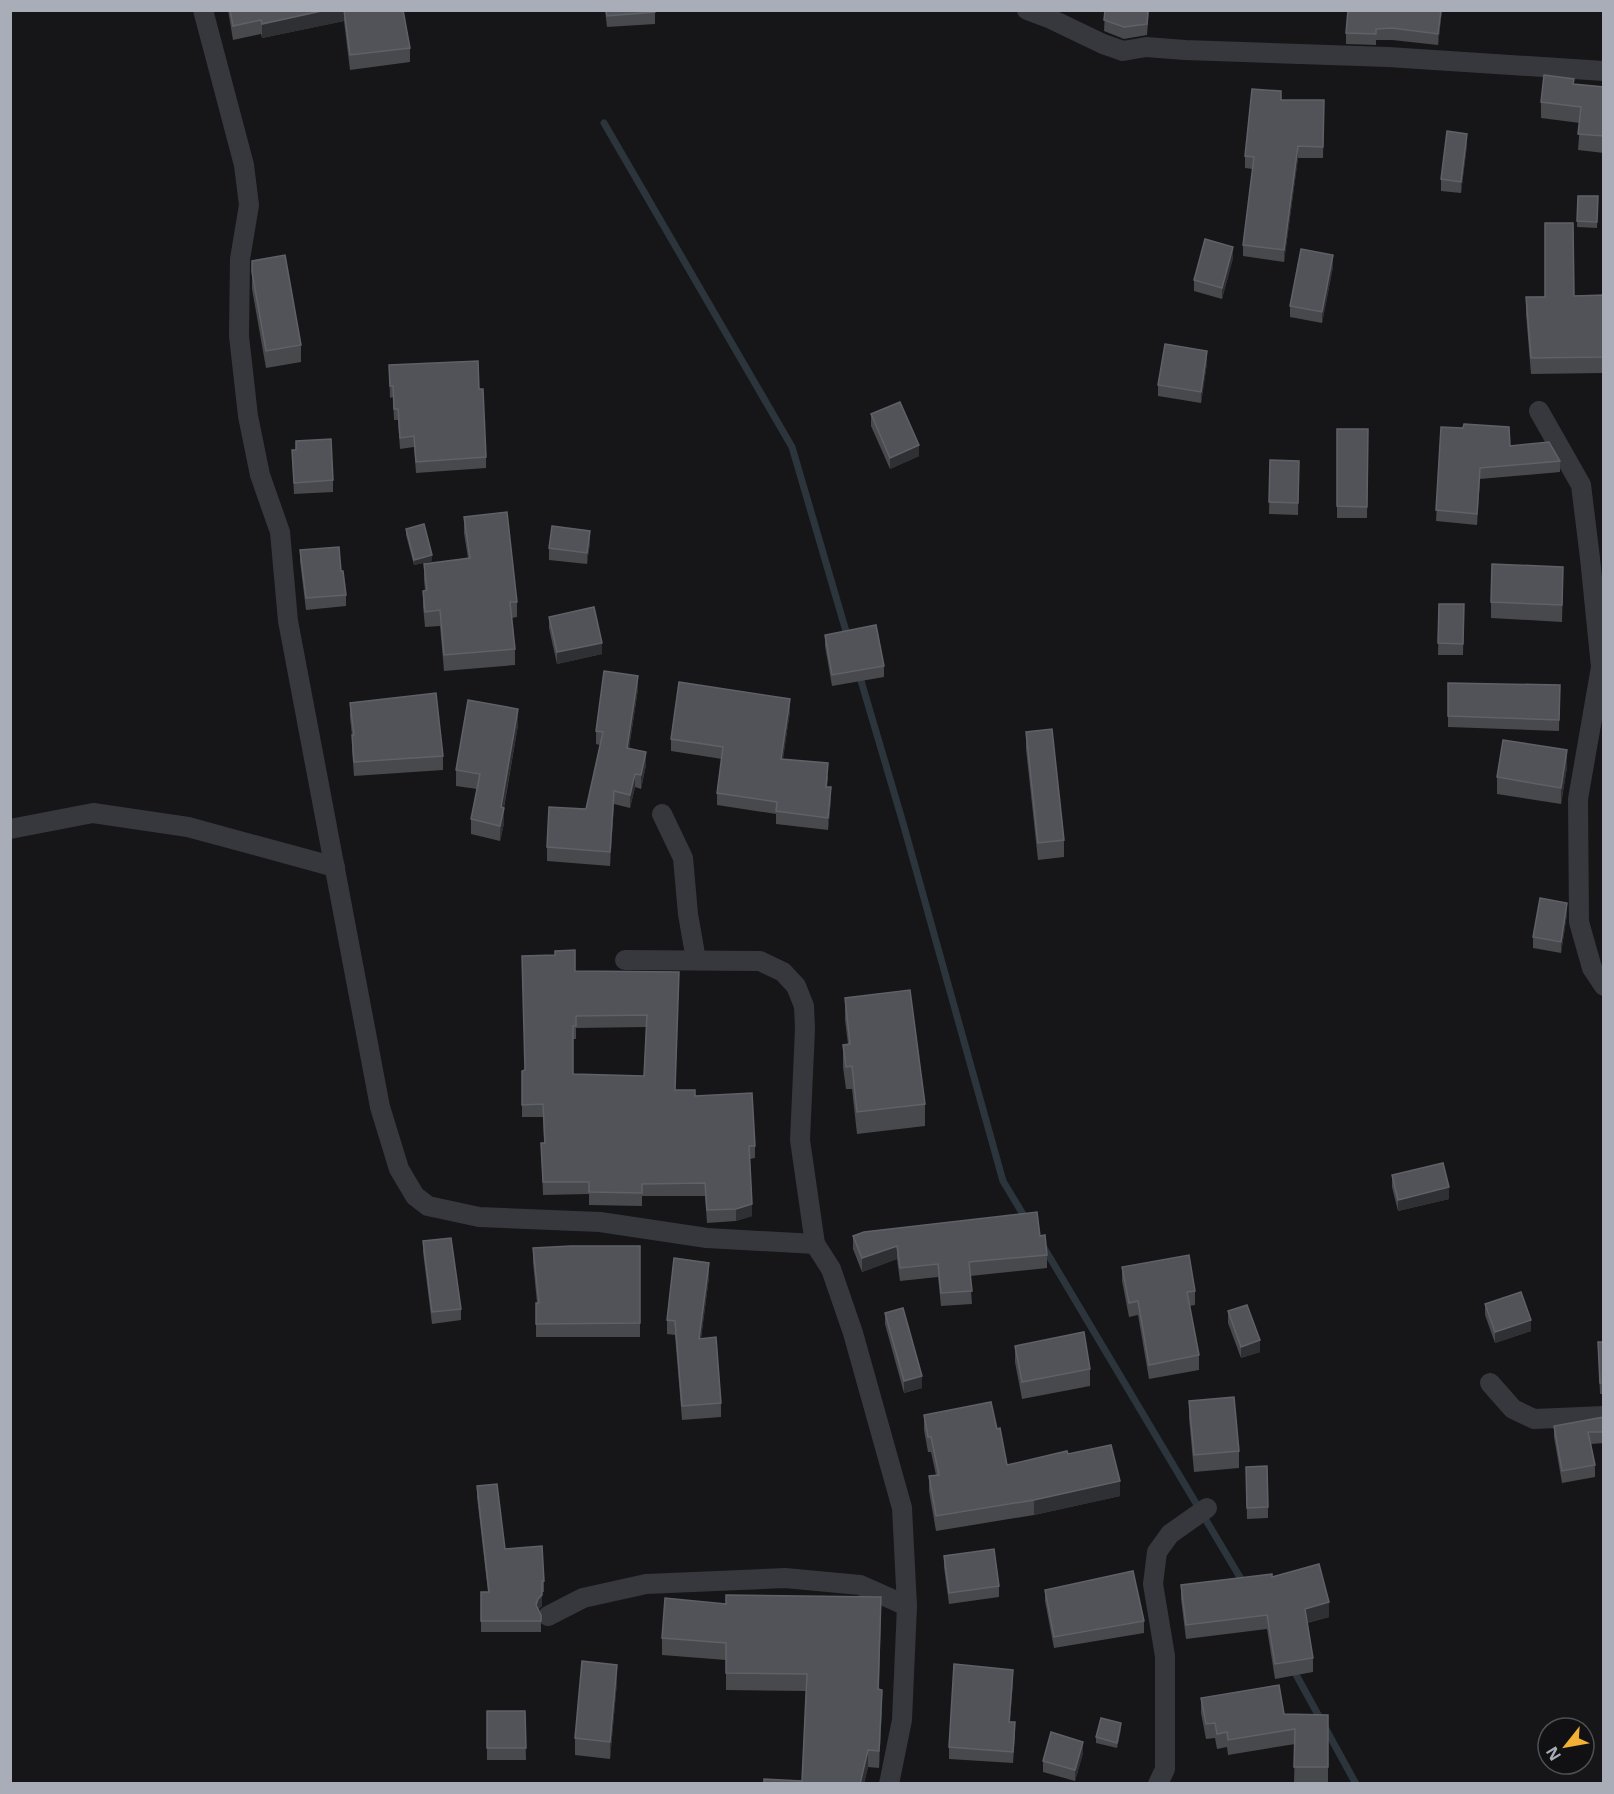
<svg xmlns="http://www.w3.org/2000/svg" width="1614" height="1794" viewBox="0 0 1614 1794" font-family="'Noto Sans',sans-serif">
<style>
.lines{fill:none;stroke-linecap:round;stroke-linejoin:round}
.stream{stroke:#2c353c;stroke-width:7}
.minor{stroke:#37383d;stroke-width:20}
.wall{fill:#47494d;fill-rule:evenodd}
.shaded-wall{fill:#2f3033}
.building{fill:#525359;stroke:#5f6168;stroke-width:1.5;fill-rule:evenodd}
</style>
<rect width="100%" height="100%" fill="#161618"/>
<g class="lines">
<g class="stream">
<path d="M604,123L792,447L848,638"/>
<path d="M859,674L903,823L1003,1181L1027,1221"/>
<path d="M1043,1246L1244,1584"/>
<path d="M1293,1669L1356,1784"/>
</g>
<g class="minor">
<path d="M203,10L244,165L249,205L240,259L239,336L248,416L260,475L280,532L288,621L380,1107L399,1169L415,1196L428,1206L479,1217L600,1222L707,1238L815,1244"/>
<path d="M1027,10L1051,19L1103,44L1123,51L1146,47L1185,50L1388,57L1604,71"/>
<path d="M1539,411L1581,485L1590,558L1601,667L1578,799L1579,922L1592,968L1604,986"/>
<path d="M662,814L683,858L688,914L696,960"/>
<path d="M10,829L93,813L188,827L335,867"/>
<path d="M625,960L760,961L783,972L796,986L804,1006L805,1029L800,1140L815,1244L831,1269L853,1333L902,1508L907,1606L902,1720L889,1784"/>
<path d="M1490,1383L1513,1409L1534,1419L1604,1416"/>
<path d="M548,1616L583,1598L646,1584L785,1578L860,1585L907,1606"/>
<path d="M1158,1784L1165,1769V1656L1153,1584L1157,1552L1170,1534L1207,1508"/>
</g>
</g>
<g class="wall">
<path d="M228,10H403L410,48V62L350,70L344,21L262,38L261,34L233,40Z"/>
<path d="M605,10H655V24L607,27Z"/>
<path d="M1105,10H1149L1147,35L1124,39L1104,31Z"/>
<path d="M1442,10L1438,45L1392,40H1376V45L1346,44V33Z"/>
<path d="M1574,84L1604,87V153L1578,150L1580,123L1541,118V102Z"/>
<path d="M1281,100H1324L1323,158H1298L1284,262L1243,256V245L1253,169L1245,168V156Z"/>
<path d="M1467,145L1461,193L1441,191V179Z"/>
<path d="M1578,196H1598L1597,228L1577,227Z"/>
<path d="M1233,258L1222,299L1194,291V280Z"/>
<path d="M252,261L301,345V362L266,368L252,289Z"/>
<path d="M1333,267L1322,323L1290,317V306Z"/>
<path d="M1604,295V373L1531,374L1526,314V297Z"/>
<path d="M1207,363L1201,403L1158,396V385Z"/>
<path d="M389,365L479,389L486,457V468L416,473L414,447L400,449L398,420H394L393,397L390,398Z"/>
<path d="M871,414L919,456L890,469L871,426Z"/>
<path d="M1441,427L1560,461V472L1480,479L1477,525L1436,521Z"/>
<path d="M1337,429H1368L1367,518H1337Z"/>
<path d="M292,450H296L333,480V492L294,494Z"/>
<path d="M1270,460L1299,461L1298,515L1269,514Z"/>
<path d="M464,517L517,602V617L512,618L515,649V665L444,671L440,626L425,627L423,606V591L425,590L424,580V564L468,558L464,533Z"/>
<path d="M406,529L432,561L414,565L406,535Z"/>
<path d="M590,542L587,564L549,560V548Z"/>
<path d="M300,550L341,571L346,595V606L306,610L300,561Z"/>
<path d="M1563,584L1562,622L1491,618V602Z"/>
<path d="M1439,604H1464L1463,655H1438Z"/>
<path d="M549,617L602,654L557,664L549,628Z"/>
<path d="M825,635L884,666V677L832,686L825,646Z"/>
<path d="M1448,683L1560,685L1559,731L1448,727Z"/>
<path d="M638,689L629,748L646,765L641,789L635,787L630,808L614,804L610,866L547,861V847L586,809L600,745L596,744V731Z"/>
<path d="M350,703L443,756V770L354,776L352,749V735L350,718Z"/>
<path d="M790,711L783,759L828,776L827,787L831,800L828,830L776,824V814L717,805V793L722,759L671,751V739Z"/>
<path d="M518,725L504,808V823L500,841L471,834V819L477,789L456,786V770Z"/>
<path d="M1026,732L1064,840V857L1038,860L1026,749Z"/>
<path d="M1567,767L1561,804L1497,794V777Z"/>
<path d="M1567,914L1561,953L1533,948V937Z"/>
<path d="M575,971L679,972L675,1090L695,1096L755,1146V1158L750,1159L752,1216L736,1221L707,1223L705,1196H642V1206L589,1205V1194L543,1195L541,1143H544L543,1117H522V1071L524,1070ZM646,1027L644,1076L573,1074V1039H576V1028Z"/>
<path d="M845,998L925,1104V1126L857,1134L852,1089H846L843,1067V1045L848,1044L845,1020Z"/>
<path d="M1392,1175L1449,1199L1398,1211L1392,1187Z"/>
<path d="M853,1236H1040L1047,1255V1268L970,1276L972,1304L941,1306L938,1277L900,1281L897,1259L862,1272L853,1249Z"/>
<path d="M423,1241L461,1309V1320L432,1324L423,1252Z"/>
<path d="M640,1246V1337H536V1303H537L533,1262V1248Z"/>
<path d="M1122,1267L1195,1291V1305L1189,1306L1199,1355V1370L1149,1379L1138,1315L1129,1317L1122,1281Z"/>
<path d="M709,1277L701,1339L721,1403V1417L682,1420L675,1335L667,1334V1320Z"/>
<path d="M1485,1304L1531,1331L1495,1343L1485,1315Z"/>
<path d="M1228,1311L1260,1352L1241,1358L1228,1323Z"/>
<path d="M885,1313L922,1388L904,1393L885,1324Z"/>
<path d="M1598,1342H1604V1394H1600Z"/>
<path d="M1015,1346L1090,1369V1386L1022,1399L1015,1362Z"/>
<path d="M1189,1401L1239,1451V1468L1194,1472L1189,1418Z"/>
<path d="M924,1415L997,1429L1007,1465L1068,1454L1120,1496L1034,1515L936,1531L929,1491V1476L936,1475L931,1452H928L924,1430Z"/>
<path d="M1604,1417V1443L1591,1444L1595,1465V1477L1562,1483L1554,1437V1426Z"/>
<path d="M1246,1467L1268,1507V1518L1247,1519Z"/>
<path d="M477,1486L505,1549L544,1581V1592H542V1606L538,1609L541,1615V1632H481V1592H488L477,1497Z"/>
<path d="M944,1556L999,1586V1597L949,1604L944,1567Z"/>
<path d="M1272,1577L1329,1617L1307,1623L1313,1658V1672L1275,1679L1267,1629L1186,1639L1181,1599V1585Z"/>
<path d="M1045,1590L1144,1621V1633L1054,1648L1045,1601Z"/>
<path d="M726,1604L881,1614L879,1690L882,1707L879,1768L868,1767L864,1784H764L802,1781L806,1691L726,1690V1660L662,1655V1638Z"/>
<path d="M1013,1681L1010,1722L1015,1734L1013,1763L949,1759V1747Z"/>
<path d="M617,1682L610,1759L575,1755V1738Z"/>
<path d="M1201,1698L1284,1714L1328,1715V1782H1294L1295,1744L1228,1755L1227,1747L1217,1749L1215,1738L1206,1739L1201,1713Z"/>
<path d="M487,1711H525L526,1760H487Z"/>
<path d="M1121,1729L1117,1748L1096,1743V1737Z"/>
<path d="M1083,1753L1075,1781L1043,1772V1761Z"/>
</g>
<g class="shaded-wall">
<path d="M326,10H344V21L262,38V24Z"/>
<path d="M1441,10H1442L1438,45V34Z"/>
<path d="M1467,134V145L1461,193V182Z"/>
<path d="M1298,146V158L1284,262V250Z"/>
<path d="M1233,247V258L1222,299V288Z"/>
<path d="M1333,255V267L1322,323V312Z"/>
<path d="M1207,351V363L1201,403V392Z"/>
<path d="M919,445V456L890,469V458Z"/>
<path d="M1480,468V479L1477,525V514Z"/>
<path d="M590,531V542L587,564V553Z"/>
<path d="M432,555V561L414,565V560Z"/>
<path d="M602,643V654L557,664V652Z"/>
<path d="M638,676V689L627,761V748Z"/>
<path d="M790,699V711L781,771V759Z"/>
<path d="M518,709V725L502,817L504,808V823L500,841L501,807Z"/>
<path d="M1567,750V767L1561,804V788Z"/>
<path d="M646,752V765L641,789V775Z"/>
<path d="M635,774V787L630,808V795Z"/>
<path d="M831,787V800L828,830V818Z"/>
<path d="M614,791V804L610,866V852Z"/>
<path d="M1567,903V914L1561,953V942Z"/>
<path d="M1449,1187V1199L1398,1211V1200Z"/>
<path d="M752,1204V1216L736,1221V1209Z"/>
<path d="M897,1246V1259L862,1272V1258Z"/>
<path d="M709,1263V1277L699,1353V1339Z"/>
<path d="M1531,1320V1331L1495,1343V1332Z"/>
<path d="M1260,1340V1352L1241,1358V1347Z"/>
<path d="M922,1376V1388L904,1393V1381Z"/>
<path d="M1120,1481V1496L1034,1515V1500Z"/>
<path d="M542,1595V1606L538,1610L536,1605L538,1599Z"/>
<path d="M1329,1602V1617L1305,1623V1609Z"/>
<path d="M617,1665V1682L610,1759V1742Z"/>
<path d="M1013,1670V1681L1009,1733V1722Z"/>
<path d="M882,1690V1707L879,1768V1751Z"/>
<path d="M1121,1723V1729L1117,1748V1743Z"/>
<path d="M1083,1742V1753L1075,1781V1770Z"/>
<path d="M868,1750V1767L864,1784H860Z"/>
</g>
<g class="building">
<path d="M230,10H326L262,24L261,20L233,26Z"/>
<path d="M344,10H403L410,48L350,55Z"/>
<path d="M606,10H655V12L607,16Z"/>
<path d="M1105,10H1148L1147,24L1124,27L1104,20Z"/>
<path d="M1348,10H1441L1438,34L1392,28L1376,29V34L1346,33Z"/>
<path d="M1544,75L1574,79L1573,84L1604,87V136L1578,134L1581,107L1541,102Z"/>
<path d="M1252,89L1281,91V100H1324L1323,147L1298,146L1284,250L1243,245L1254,157L1245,156Z"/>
<path d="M1447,131L1467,134L1461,182L1441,179Z"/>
<path d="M1578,196H1598L1597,222L1577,221Z"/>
<path d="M1545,223H1573L1574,296L1604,295V357L1531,358L1526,297H1545Z"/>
<path d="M1205,239L1233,247L1222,288L1194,280Z"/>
<path d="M1301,249L1333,255L1322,312L1290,306Z"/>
<path d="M285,255L301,345L266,351L252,272V261Z"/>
<path d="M1165,344L1207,351L1201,392L1158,385Z"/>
<path d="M478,361L479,389H483L486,457L416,462L414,436L400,438L398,409H394L393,386H390L389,365Z"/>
<path d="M900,402L919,445L890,458L871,414Z"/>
<path d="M1464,424L1509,427L1510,446L1549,442L1560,461L1480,468L1477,514L1436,510L1441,427L1463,428Z"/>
<path d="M1337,429H1368L1367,507L1337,506Z"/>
<path d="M331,439L333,480L294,483L292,450H296V441Z"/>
<path d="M1270,460L1299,461L1298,503L1269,502Z"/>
<path d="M507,512L517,602H510L515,649L444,655L440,610L425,612L423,591L427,590L424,564L470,558L464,517Z"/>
<path d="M424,524L432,555L414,560L406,529Z"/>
<path d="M552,526L590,531L587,553L549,548Z"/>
<path d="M339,547L341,571H343L346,595L306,598L300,550Z"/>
<path d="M1492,564L1563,567L1562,605L1491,602Z"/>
<path d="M1439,604H1464L1463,644L1438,643Z"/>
<path d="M594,607L602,643L557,652L549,617Z"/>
<path d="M876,625L884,666L832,675L825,635Z"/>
<path d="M604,671L638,676L627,748L646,752L641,775L635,774L630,795L614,791L610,852L547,847L549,807L586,809L603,732L596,731Z"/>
<path d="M679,682L790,699L781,759L828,763L826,787H831L828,818L776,811L777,802L717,793L723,747L671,739Z"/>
<path d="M1448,683L1560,685L1559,720L1448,716Z"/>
<path d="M436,693L443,756L354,762L352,735H354L350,703Z"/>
<path d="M468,700L518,709L501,807L504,808L500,826L471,819L480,774L456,770Z"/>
<path d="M1052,729L1064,840L1038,843L1026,732Z"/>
<path d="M1503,740L1567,750L1561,788L1497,777Z"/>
<path d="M1540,898L1567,903L1561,942L1533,937Z"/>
<path d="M575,950V971L679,972L675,1090H695V1096L752,1093L755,1146H749L752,1204L736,1209L707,1210L705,1183L642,1184V1193L589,1192V1182H543L541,1143H545L543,1104L522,1105V1071L525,1070L522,956L555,955V951ZM647,1015L644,1076L573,1074V1026H576V1016Z"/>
<path d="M910,990L925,1104L857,1112L852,1066L846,1067L843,1045L850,1044L845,998Z"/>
<path d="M1443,1163L1449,1187L1398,1200L1392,1175Z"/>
<path d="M1037,1212L1040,1236L1045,1235L1047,1255L969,1262L972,1291L941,1293L938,1264L900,1268L897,1246L862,1258L853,1236L864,1232Z"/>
<path d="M451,1238L461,1309L432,1312L423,1241Z"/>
<path d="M571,1246H640V1323L536,1324V1303H539L533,1248Z"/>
<path d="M1189,1255L1195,1291L1187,1292L1199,1355L1149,1365L1138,1301L1129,1303L1122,1267Z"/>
<path d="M674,1258L709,1263L699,1339L716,1337L721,1403L682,1406L675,1321L667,1320Z"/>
<path d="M1521,1292L1531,1320L1495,1332L1485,1304Z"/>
<path d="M1247,1305L1260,1340L1241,1347L1228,1311Z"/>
<path d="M903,1308L922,1376L904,1381L885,1313Z"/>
<path d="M1084,1332L1090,1369L1022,1382L1015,1346Z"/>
<path d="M1598,1342H1604V1383H1600Z"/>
<path d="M1234,1397L1239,1451L1194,1455L1189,1401Z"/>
<path d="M991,1402L997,1429L1000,1428L1007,1465L1067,1451L1068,1454L1111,1445L1120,1481L1034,1500L936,1516L929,1476L939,1475L931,1437H928L924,1415Z"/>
<path d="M1604,1417V1432H1588L1595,1465L1562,1471L1554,1426Z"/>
<path d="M1267,1466L1268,1507L1247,1508L1246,1467Z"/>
<path d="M497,1484L505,1549L542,1546L544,1581H542V1595L538,1599L536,1605L541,1615V1621H481V1592H489L477,1486Z"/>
<path d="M994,1549L999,1586L949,1593L944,1556Z"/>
<path d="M1319,1564L1329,1602L1305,1609L1313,1658L1275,1664L1267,1615L1186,1625L1181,1585L1272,1574V1577Z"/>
<path d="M1133,1571L1144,1621L1054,1637L1045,1590Z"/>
<path d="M726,1595L881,1597L878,1689L882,1690L879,1751L868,1750L860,1784H764V1779L802,1781L807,1674L726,1673V1643L662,1638L665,1598L726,1604Z"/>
<path d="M582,1661L617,1665L610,1742L575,1738Z"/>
<path d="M954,1664L1013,1670L1009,1722H1015L1013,1752L949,1747Z"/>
<path d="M1279,1685L1284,1714L1328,1715V1767H1294L1295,1729L1228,1740L1227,1732L1217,1734L1215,1723L1206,1724L1201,1698Z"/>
<path d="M487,1711H525L526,1748H487Z"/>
<path d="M1101,1718L1121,1723L1117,1743L1096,1737Z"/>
<path d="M1051,1732L1083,1742L1075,1770L1043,1761Z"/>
</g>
<rect width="1614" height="1794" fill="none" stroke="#a8adb8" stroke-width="24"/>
<g transform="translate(1566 1746) rotate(239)"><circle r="28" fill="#111113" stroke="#4d4f55" stroke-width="1.5"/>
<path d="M0-4.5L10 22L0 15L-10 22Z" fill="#f2b134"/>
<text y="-9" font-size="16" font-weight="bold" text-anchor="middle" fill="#a8adb8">N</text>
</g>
</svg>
